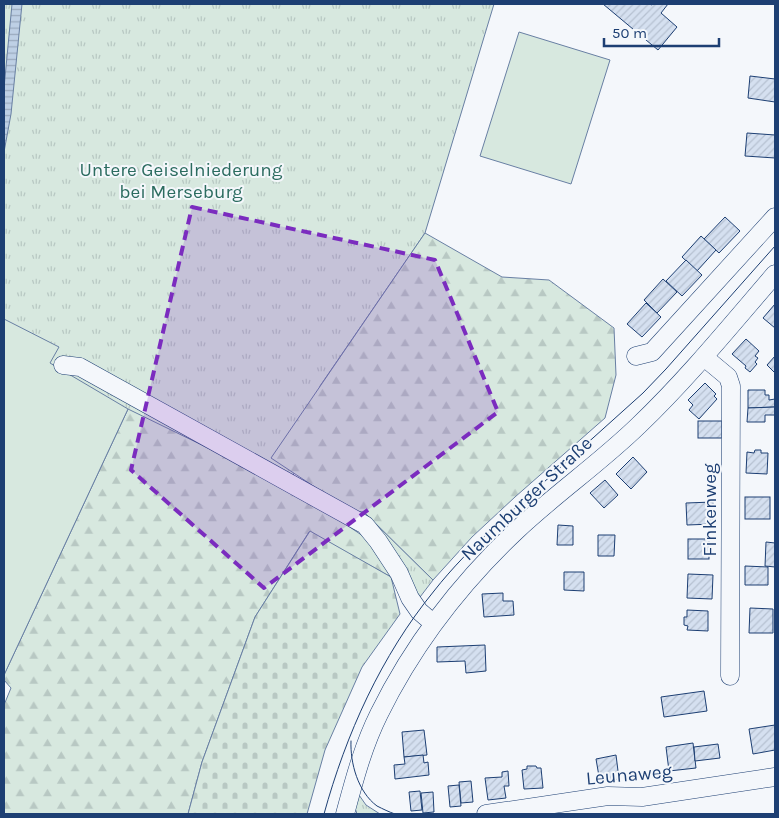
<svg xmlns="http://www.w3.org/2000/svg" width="779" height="818" viewBox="0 0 779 818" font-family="Karla,sans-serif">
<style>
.grass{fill:url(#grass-tufts);stroke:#687fa3}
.forest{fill:url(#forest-firs);stroke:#687fa3}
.cemetery{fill:url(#cemetery-stones);stroke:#687fa3}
.garden{fill:#d7e8df;stroke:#687fa3}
.water{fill:url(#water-rules);stroke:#687fa3}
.building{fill:url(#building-hatch);stroke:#1d3f73}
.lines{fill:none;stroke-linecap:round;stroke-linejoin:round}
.minor-casing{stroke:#1d3f73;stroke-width:19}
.minor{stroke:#f4f7fb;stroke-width:18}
.tram{stroke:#1d3f73;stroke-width:1}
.marked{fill:#7b2cbf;fill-opacity:0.2;stroke:#7b2cbf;stroke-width:4;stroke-dasharray:10 6;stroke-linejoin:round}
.labels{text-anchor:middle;stroke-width:4;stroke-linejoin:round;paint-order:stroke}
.park-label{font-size:19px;fill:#2c6c60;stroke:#f4f7fb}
.street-label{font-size:19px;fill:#1d3f73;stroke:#f4f7fb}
</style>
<defs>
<pattern id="grass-tufts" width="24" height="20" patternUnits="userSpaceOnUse" patternTransform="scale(1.25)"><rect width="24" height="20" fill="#d7e8df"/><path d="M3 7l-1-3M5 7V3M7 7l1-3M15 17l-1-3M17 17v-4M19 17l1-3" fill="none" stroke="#b8c8c3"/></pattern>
<pattern id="forest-firs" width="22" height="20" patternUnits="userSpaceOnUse" patternTransform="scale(1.25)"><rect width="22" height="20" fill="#d7e8df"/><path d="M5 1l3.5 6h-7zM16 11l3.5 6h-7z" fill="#b8c8c3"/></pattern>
<pattern id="cemetery-stones" width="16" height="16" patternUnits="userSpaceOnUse" patternTransform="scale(1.25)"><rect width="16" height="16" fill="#d7e8df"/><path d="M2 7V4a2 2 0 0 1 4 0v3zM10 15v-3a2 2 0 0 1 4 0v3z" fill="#b8c8c3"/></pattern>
<pattern id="water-rules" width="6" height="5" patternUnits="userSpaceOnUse" patternTransform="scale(1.25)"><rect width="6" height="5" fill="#bed0e5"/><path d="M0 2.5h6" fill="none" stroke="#9aaabe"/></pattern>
<pattern id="building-hatch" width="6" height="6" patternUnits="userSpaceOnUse" patternTransform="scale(1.25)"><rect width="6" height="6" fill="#d5e0f0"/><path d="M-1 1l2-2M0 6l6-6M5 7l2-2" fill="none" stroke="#b6c1d1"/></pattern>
</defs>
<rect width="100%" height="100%" fill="#f4f7fb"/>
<g class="grass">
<path d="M4,4H494L425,233L320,386L301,459L277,508L4,335Z"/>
<path d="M351,511L364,512L433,580L417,601Z"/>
<path d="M359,795L366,805L380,814H357L355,808Z"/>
</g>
<g class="forest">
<path d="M425,233L502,277L549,280L614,328L616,375L605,418L515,497L472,537L433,580L364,512L351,511L271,458Z"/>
<path d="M128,409L243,465L323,509L363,536L380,557L391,577L309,532L255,617L202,762L188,814H4V705L11,688L4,680V675Z"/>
</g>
<path class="cemetery" d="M310,531L391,577L400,614L362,667L325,750L307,814H188L202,762L255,617Z"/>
<g class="garden">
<path d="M519,32L610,60L571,184L480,156Z"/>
<path d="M4,319L59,347L50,363L128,409L4,675Z"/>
</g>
<path class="water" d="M12,4H22L11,114L4,152V88Z"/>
<g class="building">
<path d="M603,4H650L652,5L653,4H668L661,13L677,27L658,50Z"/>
<path d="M750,76L775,79V102L748,98Z"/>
<path d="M747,133L775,135V158L745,156Z"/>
<path d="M725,217L740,231L719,253L704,239Z"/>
<path d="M701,236L716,250L697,271L682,257Z"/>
<path d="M686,260L702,275L682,296L666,281Z"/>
<path d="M663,279L677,292L657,313L644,300Z"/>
<path d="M646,303L661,317L642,337L627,324Z"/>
<path d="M775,304V328L763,318Z"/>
<path d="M746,339L759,351L755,356L758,358L755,362L757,364L750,372L745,368L746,366L732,354Z"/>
<path d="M775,356V373L767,365Z"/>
<path d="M705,383L716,394L714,396L717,399L699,419L689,410L693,405L688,400Z"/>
<path d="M748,390H765V395H769V400L775,399V407L748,408Z"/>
<path d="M775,407V415H765V422H747L748,408Z"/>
<rect x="698" y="421" width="24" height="17"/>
<path d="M755,450H761V453H768L767,474L746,473L747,452L754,453Z"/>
<path d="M633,457L647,472L631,489L616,474Z"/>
<path d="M605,480L618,495L604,508L590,493Z"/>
<rect x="745" y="497" width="25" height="22"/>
<path d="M713,502V524L687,525L686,503Z"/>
<path d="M558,525L573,526V545H557Z"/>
<path d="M598,535H615L614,556H598Z"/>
<rect x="688" y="539" width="21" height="20"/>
<path d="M766,542L775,543V567L765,566Z"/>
<path d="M745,566L768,567V585H745Z"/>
<path d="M564,572H584V591L564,590Z"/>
<path d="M688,574L713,575L712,599L687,598Z"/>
<path d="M503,593V601H513L514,615L484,617L482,594Z"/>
<path d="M750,608L773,609V633H749Z"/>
<path d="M687,610L708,611V631L687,630L688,626L684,625V617H687Z"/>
<path d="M485,645L486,671L466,673L465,661L437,662V647Z"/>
<path d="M704,691L707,711L664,717L661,697Z"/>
<path d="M775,725V750L753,754L749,729Z"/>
<path d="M424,730L427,755L404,757L402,732Z"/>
<path d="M693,743L696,768L669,771L666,747Z"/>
<path d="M718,744L720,758L695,761L694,747Z"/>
<path d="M423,755L424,763L428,762L429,775L395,779L394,765L405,764L404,757Z"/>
<path d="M616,755L619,779L600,782L596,759Z"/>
<path d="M527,766H536L537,768H541L543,788L524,789L522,770L527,769Z"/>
<path d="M508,771L509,786H504L506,798L488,800L485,778L502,777V772Z"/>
<path d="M471,781L473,802L461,803L459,782Z"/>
<path d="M459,785L461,806L450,807L448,786Z"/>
<path d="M420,791L422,810L411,811L409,792Z"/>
<path d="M433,792L434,812L423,813L421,793Z"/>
</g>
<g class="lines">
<defs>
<g id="minor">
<path d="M636,356L652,352L775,217"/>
<path d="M704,357L728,377L731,386L730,676"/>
<path d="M63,365L80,367L365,525L378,541L399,573L410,598L419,611L433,623"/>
<path d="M345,814C354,781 363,746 379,714C413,645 460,584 516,531C555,494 600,463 639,425C688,378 731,325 775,274"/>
<path d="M486,814L608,796L642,797L775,777"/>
</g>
</defs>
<use href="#minor" class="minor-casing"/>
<use href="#minor" class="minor"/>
<g class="tram">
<path d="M351,741C350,763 358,792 377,806C383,809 389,812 395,814"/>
<path d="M324,814C346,734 381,656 434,591C452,568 473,547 494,527L643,393L666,369L775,246"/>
</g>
</g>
<path class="marked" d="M192,207L435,260L498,412L264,588L131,470Z"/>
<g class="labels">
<g class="park-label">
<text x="181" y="176">Untere Geiselniederung<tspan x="181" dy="22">bei Merseburg</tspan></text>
</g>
<g class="street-label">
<text transform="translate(526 498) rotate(-43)" y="7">Naumburger Straße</text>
<text transform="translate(709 510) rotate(-90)" y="7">Finkenweg</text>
<text transform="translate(629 774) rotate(-5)" y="7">Leunaweg</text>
</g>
</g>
<rect width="779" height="818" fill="none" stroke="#1d3f73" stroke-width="10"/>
<path d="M604 38v8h115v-8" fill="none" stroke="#1d3f73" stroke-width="2.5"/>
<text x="612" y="38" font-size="15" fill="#1d3f73" stroke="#f4f7fb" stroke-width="4" paint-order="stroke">50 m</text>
</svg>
